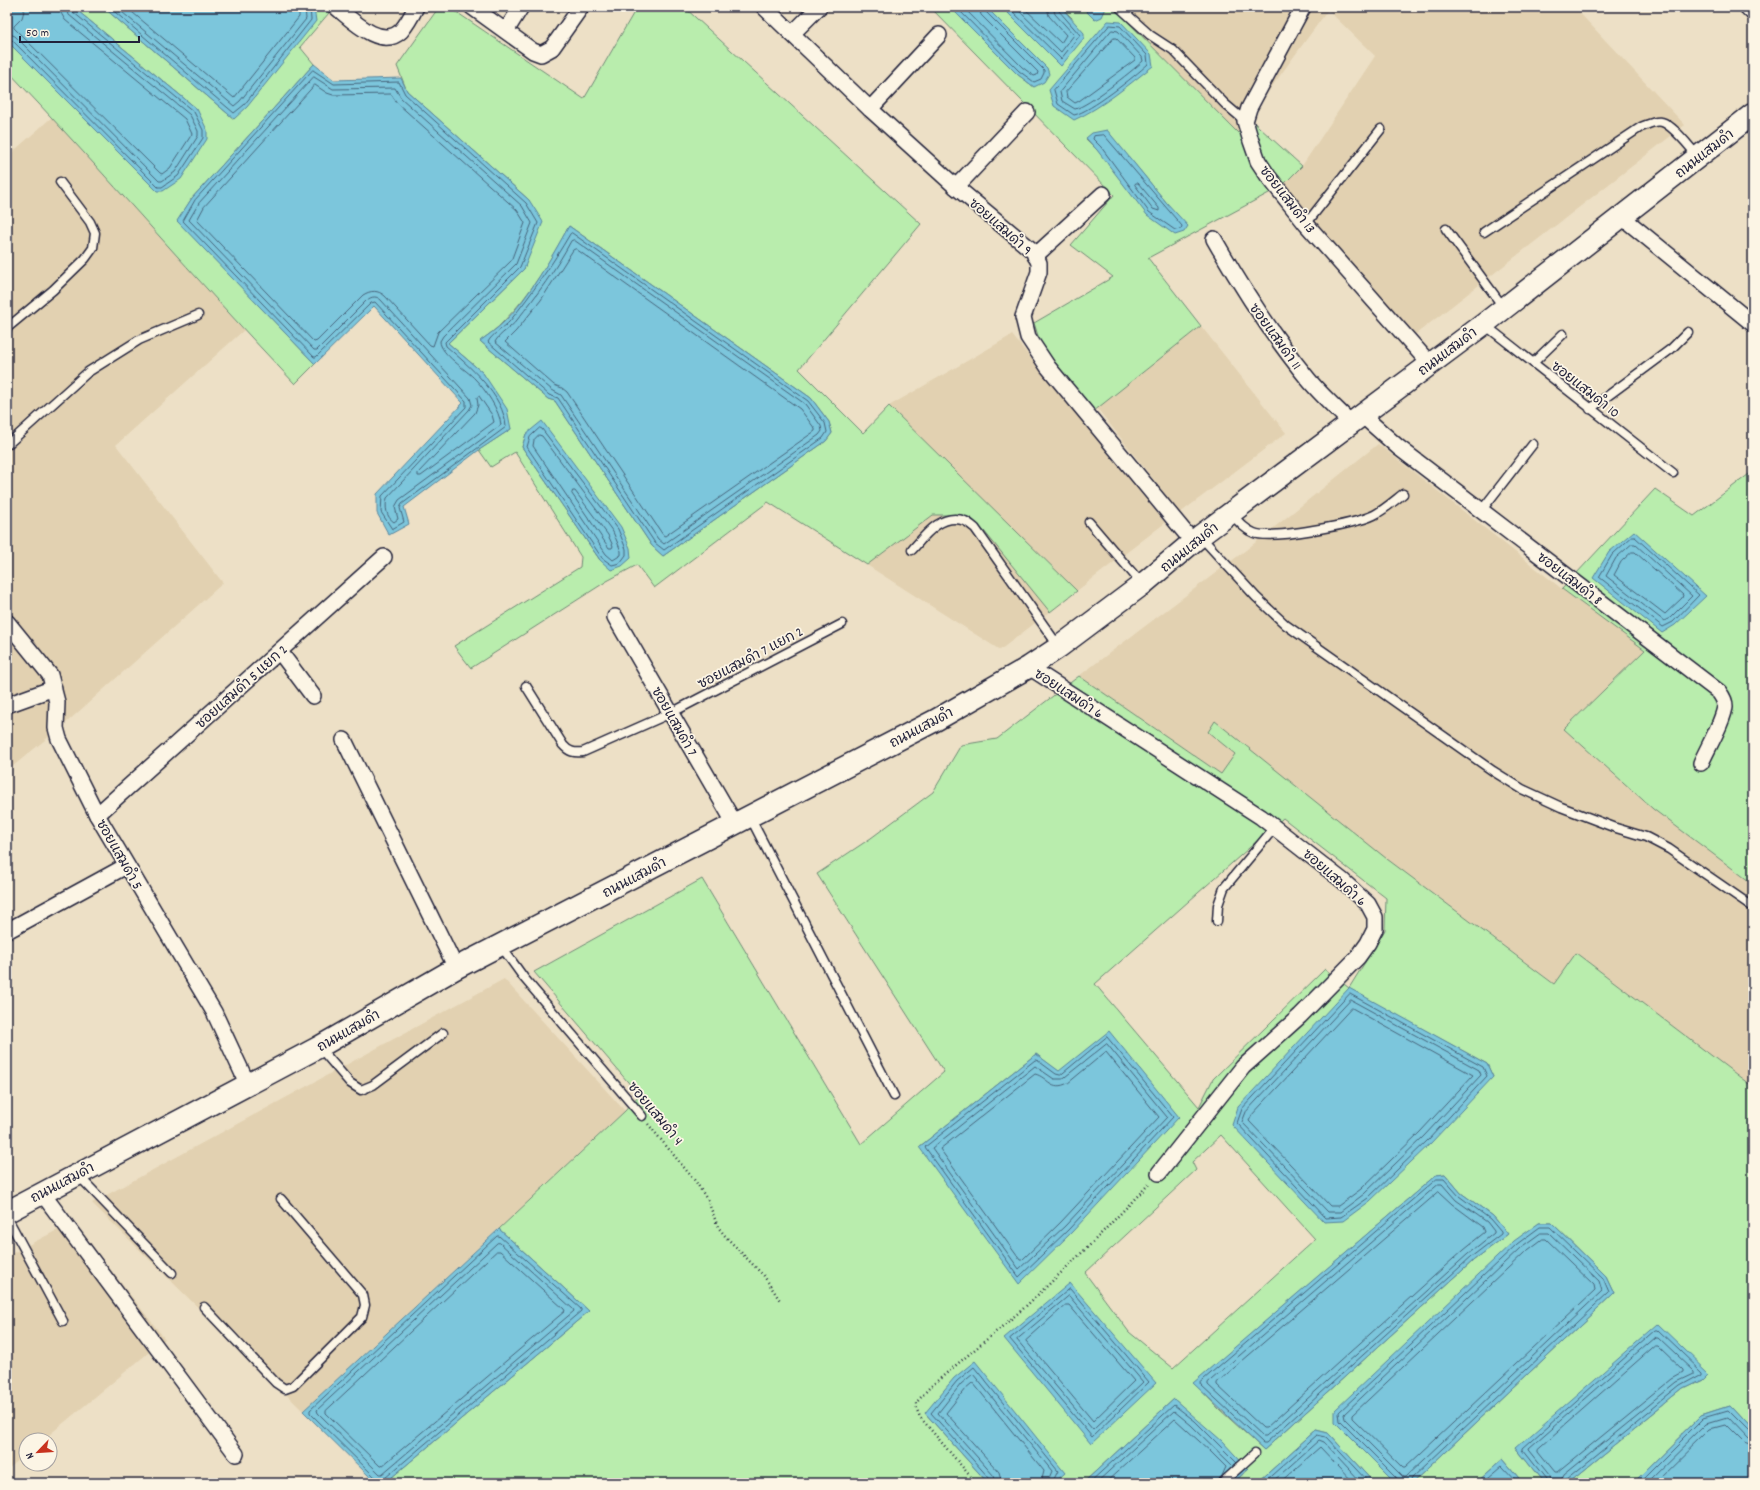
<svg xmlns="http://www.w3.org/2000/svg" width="1760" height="1490" viewBox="0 0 1760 1490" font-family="Dekko,'Playpen Sans Thai',sans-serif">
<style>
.built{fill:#e2d1b1}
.green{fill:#b9edad;stroke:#6e8874;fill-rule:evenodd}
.water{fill:#7cc6dc;stroke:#58849c}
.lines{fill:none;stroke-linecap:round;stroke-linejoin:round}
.shore{stroke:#46647b;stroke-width:1}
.lane-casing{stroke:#22223b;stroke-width:11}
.street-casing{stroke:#22223b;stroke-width:18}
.secondary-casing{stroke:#22223b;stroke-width:24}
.path{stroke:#22223b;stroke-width:2.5;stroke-dasharray:1 3;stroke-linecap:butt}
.lane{stroke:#fcf5e5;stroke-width:8}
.street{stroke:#fcf5e5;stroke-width:15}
.secondary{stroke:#fcf5e5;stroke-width:21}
.labels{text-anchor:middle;stroke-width:3.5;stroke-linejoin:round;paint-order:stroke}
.street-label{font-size:14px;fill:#22223b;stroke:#fcf5e5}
</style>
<rect width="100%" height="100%" fill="#ede0c6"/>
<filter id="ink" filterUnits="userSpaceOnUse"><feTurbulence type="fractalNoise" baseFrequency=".025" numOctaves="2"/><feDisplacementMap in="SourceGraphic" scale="8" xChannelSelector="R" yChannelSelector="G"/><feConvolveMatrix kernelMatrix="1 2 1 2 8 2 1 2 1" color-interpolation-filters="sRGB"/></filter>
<g filter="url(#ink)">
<g class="built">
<path d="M1113,7H1574L1685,125L1403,344L1282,186L1302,166L1375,56L1328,10L1238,133Z"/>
<path d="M52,117L244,330L116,445L223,583L67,722L7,771V157Z"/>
<path d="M1201,326L1286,433L1180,513L1097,408Z"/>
<path d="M1012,335L1165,523L1000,650L768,502L863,434L889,406Z"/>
<path d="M1378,444L1562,589L1646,650L1564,729L1653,809L1753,884V1087L1576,953L1555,984L1387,859L1208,732L1235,754L1221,774L1079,676L1246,550Z"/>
<path d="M504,979L625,1111L303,1411L92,1203Z"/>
<path d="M73,1222L165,1339L43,1440H26V1454L7,1470V1256Z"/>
</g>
<g class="green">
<path d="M73,7H103L234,119L314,8L312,7H321L329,13L300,47L314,64L192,198L178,221L315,364L295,384C197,281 105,173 7,70V39L10,44L197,109Z"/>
<path d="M439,7H449L584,99L637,7H684L921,224L799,369L863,433L889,406L1077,591L1050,612L984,531L963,515H933L867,565L768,502L654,588L637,565L607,581L471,668L454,646L580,567L581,557L515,452L491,467L479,450L511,429L483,373L448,343L524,269L529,200L407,91L397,66ZM569,226L811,398L829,422L832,433L826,441L663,556L652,546L555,401L548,399L480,341C488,335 497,329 504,321C531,294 551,259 569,226ZM526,434L600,560L522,447Z"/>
<path d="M930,7H950L1017,74L1034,87L1047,68L986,7H1002L1061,66L1072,18L1061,7H1082L1095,20L1105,7H1113L1238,133L1249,118L1302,166L1282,186L1148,258L1201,326L1094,411L1041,345L1034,323L1113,277L1071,245L1114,195ZM1107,131L1166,202L1097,150L1086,139Z"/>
<path d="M1753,471V884L1653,809L1564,729L1645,650L1562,589L1655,489L1694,516Z"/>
<path d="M1079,676L1221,774L1235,754L1208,732L1215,721L1387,859L1554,984L1576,953L1753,1087V1381L1748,1390L1753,1396V1433L1729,1407L1701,1416L1633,1483H1567L1683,1389L1702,1380L1516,1448L1544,1483H1523L1503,1459L1476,1483H1412L1614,1293L1606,1276L1552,1223H1539L1335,1422L1396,1483H1374L1328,1433L1316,1430L1257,1483H1233L1248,1470L1174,1399L1083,1483H1054L1064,1473L925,1413L988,1483H385L589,1311L499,1229L625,1111L639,1095L534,972L702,879L861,1144L944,1072L817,874L871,838L933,792L961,745L997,739ZM1283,818L1386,898L1385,930L1349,988L1325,969L1213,1079L1199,1107L1095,984ZM1349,989L1487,1064L1493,1077ZM1036,1054L1058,1071L919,1147ZM1221,1135L1315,1239L1173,1368L1129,1332L1085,1273L1196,1170L1192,1162ZM1445,1174L1461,1193L1493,1216L1508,1234L1474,1260L1264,1450L1219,1409L1194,1383L1436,1175Z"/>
</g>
<g class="water">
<path d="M11,7H73L197,109L207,130V139L181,179L163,191H157L10,44C4,33 6,18 11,7Z"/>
<path d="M103,7H312L314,8L316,21L247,107L234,119Z"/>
<path d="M950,7H986L1047,68L1049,74L1044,82L1034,87L1017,74Z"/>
<path d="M1002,7H1061L1084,33V38L1061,66Z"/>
<path d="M1082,7H1105L1106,8L1102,17L1095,20Z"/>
<path d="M1108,21L1121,22L1151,54L1153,66C1128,85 1103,107 1074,120L1054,106L1049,90Z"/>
<path d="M314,64L334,80L401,78L407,91L529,200L543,222L524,269L448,343L483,373L507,409L511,429L479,450L404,507L409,524L389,535L377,513V494L463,403L374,306L315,364L177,221L192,198Z"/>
<path d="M1107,130L1166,202L1188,226L1184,232L1175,235L1147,215L1097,150L1086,138L1092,133Z"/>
<path d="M569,226L811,398L829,422L832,433L826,441L663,556L652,546L555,401L548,399L480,341C488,335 497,329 504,322C529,298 552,256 569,226Z"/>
<path d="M542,421L621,527L630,548L631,558L622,566L611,570L600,560L522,447L526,434Z"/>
<path d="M1634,531L1706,596L1675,625L1662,633L1593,578L1609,552Z"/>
<path d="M1349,988L1487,1064L1493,1077L1431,1143L1370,1201L1343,1221L1324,1222L1232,1125L1238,1107Z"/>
<path d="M1109,1031L1179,1117L1072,1232L1019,1284L919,1147L1036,1054L1059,1071Z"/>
<path d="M1445,1174L1461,1193L1493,1216L1508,1234L1474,1260L1264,1450L1193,1383L1436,1175Z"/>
<path d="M1539,1223H1552L1606,1276L1614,1293L1412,1483H1396L1335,1422V1410L1514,1241Z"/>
<path d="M499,1229L589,1311L385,1483H376L303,1411Z"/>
<path d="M1070,1283L1156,1383L1091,1444L1004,1338Z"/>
<path d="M1658,1324L1709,1373L1702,1380L1683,1389L1567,1483H1544L1516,1448Z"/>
<path d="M975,1361L1065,1473L1054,1483H988L925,1413L954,1378Z"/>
<path d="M1174,1399L1222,1441L1248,1469L1233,1483H1083Z"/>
<path d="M1729,1407L1753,1433V1483H1633L1701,1416Z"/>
<path d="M1316,1430L1328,1433L1374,1483H1257Z"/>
<path d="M1503,1459L1523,1483H1476Z"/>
</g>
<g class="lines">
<g class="shore">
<path d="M25,7L22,18L14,26V28L160,173L162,174L170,168L192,134L185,119L65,20L61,13L60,7"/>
<path d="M109,7L234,113L244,105L311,20L310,7"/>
<path d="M116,7L234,106L240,101L306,19L305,7"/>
<path d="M126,7L234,98L299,17V7"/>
<path d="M956,7L1019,71L1034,82L1041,79L1044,73V70L985,11L984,7"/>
<path d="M963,7L1022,67L1034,76L1037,75L1038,72L981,15L979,7"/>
<path d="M1008,7L1061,59L1080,35L1059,11L1058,7"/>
<path d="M1015,7L1061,52L1074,35L1055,14L1053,7"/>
<path d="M1023,7L1061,43L1066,35L1049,16L1047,7"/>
<path d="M1110,25L1120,26L1147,55L1148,64C1135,76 1090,112 1074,115L1058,104L1054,90Z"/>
<path d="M1112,30L1118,31L1142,57L1143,61C1131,72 1088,106 1075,109L1062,101L1060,92Z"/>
<path d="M7,33L15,36L159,181H162L175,172L198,136V131L190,115L69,15L66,7"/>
<path d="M7,38L12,40L158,187H162L178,176L203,138V130L194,112L73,12L71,7"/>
<path d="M1114,38H1116L1135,58V60L1079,101L1075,103L1067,97L1066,92Z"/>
<path d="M313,70L334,84L399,82L405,94L526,203L538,223L520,267L445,342L446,346C469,366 504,395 506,427L402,504L400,508L404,522L392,529L381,512L382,496L466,407V401L375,302L371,303L316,357H314L183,221L195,200Z"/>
<path d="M314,77L333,89L395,88L401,98L522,206L532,223L516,264L443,336L440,341C440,354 467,370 475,379C485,389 500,411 501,425L399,500L395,507L398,519L394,522C386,517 385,507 387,498L469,410L472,405L470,398L381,300C377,296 372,296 367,300L317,350H314L189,220L199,203Z"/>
<path d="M315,85L327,93L333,95L391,94L397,103L517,210L525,223L511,261L438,332L433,346L430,345L385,296C378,290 371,290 363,295L317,341L314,342L197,220L204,207Z"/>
<path d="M1104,135L1182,226L1181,229L1175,230L1149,212L1101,147L1093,139L1094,136Z"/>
<path d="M1136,183H1138L1159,208V211L1153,209L1135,185Z"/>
<path d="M572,233L808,401L825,423L827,432L823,438L664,550L655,543L558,398L549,395L488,342C492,334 504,328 510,321C532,293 552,265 570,234Z"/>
<path d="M574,240L805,404L821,426L822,431L819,435L664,544L658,539L561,395L552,390L495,342C499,334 511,328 517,320C537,295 556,269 571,241Z"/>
<path d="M576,249L800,409L815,429V431L665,536L663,535L567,392L562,388L554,385L505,342L516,331L541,300L573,250Z"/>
<path d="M479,396L492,415L494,422L421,476H418V473L475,413L478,405L477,398Z"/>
<path d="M540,428L542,429L618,529L626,549V555L620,563L612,565L602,558L527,447L530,437Z"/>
<path d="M539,435L542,436L613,532L621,551V555L613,560L606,554L533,446L534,440Z"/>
<path d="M573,491H575L608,535L613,546L612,548H609L572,494Z"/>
<path d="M1632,537H1635L1699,595L1673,622L1663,627L1599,577L1612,555Z"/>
<path d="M1632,544H1635L1692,596L1670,618L1664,621L1606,576L1616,558Z"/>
<path d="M1632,552H1635L1683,595L1682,598L1665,614L1614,575L1621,562Z"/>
<path d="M1350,994L1483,1067L1487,1076L1428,1140L1368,1198L1341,1217L1326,1218L1237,1123L1242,1109Z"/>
<path d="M1351,1000L1479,1070L1481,1075L1424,1136L1364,1194L1340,1212H1328L1242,1122L1246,1112Z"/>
<path d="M1352,1008L1473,1075L1420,1132L1361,1189L1338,1206H1330L1249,1121L1252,1115Z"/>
<path d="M1107,1037L1173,1117L1069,1229L1019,1277L925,1147L1035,1060H1037L1056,1074L1060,1075Z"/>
<path d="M1107,1044L1167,1117L1065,1226L1019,1269L932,1148L1035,1066L1054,1079H1062Z"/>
<path d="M1106,1052L1159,1117L1061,1222L1022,1260H1020L940,1149L1035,1074C1048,1077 1051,1092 1068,1083Z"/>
<path d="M1437,1179H1444L1459,1196L1490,1219L1501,1232V1234L1471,1257L1266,1443H1263L1201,1385L1200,1383Z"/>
<path d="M1439,1184H1442L1456,1200L1487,1222L1494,1231V1233L1468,1254L1266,1436H1263L1208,1385V1383Z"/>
<path d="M1439,1192L1452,1204L1483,1227L1485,1232L1464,1249L1266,1428H1263L1217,1385V1383Z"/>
<path d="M1541,1233H1549L1599,1281L1602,1291L1405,1477H1403L1345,1419L1344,1414L1520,1248Z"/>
<path d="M1543,1239H1546L1594,1285L1595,1290L1405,1468H1403L1352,1418V1415L1524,1253Z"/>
<path d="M500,1243L573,1309L574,1311L382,1474H380L318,1413L317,1410L497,1243Z"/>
<path d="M497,1251H500L564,1309L565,1311L382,1466H380L326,1413V1411Z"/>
<path d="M1070,1289L1149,1382L1092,1437L1010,1339Z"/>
<path d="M1069,1296L1143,1382L1093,1430L1017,1340Z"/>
<path d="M1066,1305H1069L1134,1381L1093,1421L1026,1341Z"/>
<path d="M1656,1345H1658L1684,1370V1372L1673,1378L1558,1472H1555L1538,1451V1449Z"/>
<path d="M378,1483L377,1479L310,1413V1410L497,1236H499L581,1309V1311L385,1478L383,1483"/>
<path d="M991,1483L990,1479L931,1413L957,1381L974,1367L1058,1471L1052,1483"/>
<path d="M996,1483L994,1476L938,1413L961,1384L973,1374L1052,1471L1047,1483"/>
<path d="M1002,1483L999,1472L946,1413L965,1389L972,1383L974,1384L1044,1471L1041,1483"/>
<path d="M1089,1483L1174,1405L1195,1421L1237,1463"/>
<path d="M1096,1483L1174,1411L1191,1425L1233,1466"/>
<path d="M1105,1483L1175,1419L1211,1452L1226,1467L1221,1478"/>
<path d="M1263,1483L1317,1435L1326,1437L1369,1483"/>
<path d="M1271,1483L1319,1440L1324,1442L1362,1483"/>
<path d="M1279,1483L1320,1447L1354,1483"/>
<path d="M1399,1483L1398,1479L1340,1421L1339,1412L1517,1244L1540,1227H1550L1603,1278L1609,1292L1411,1478L1409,1483"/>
<path d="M1482,1483L1502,1466L1518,1483"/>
<path d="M1547,1483L1546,1479L1523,1450V1448L1656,1330H1658L1702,1372V1374L1680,1386L1567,1478L1565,1483"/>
<path d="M1552,1483L1550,1476L1530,1451L1529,1448L1656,1337H1658L1694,1371V1374L1677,1382L1564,1474L1560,1483"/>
<path d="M1639,1483L1703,1419L1727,1412L1749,1434L1753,1436"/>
<path d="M1646,1483L1706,1424L1726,1418L1746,1439L1753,1441"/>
<path d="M1654,1483L1709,1429L1724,1425L1742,1443L1753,1447"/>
</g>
<defs>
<g id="lane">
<path d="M1119,7L1150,35L1173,50L1225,104L1245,121"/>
<path d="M1306,224L1381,129"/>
<path d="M1446,229L1504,308"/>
<path d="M1484,232L1641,127C1647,125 1655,120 1662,122C1673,125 1690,148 1698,156"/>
<path d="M1485,325L1673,473"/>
<path d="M7,328L53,290L85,259L93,248L95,233L90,222L60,182"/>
<path d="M1533,363L1563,334"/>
<path d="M1590,409L1671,349L1688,332"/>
<path d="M7,445L88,372L139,340L198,315"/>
<path d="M1481,511L1533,444"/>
<path d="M1231,513C1238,521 1244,529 1254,533C1272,540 1355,524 1374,515C1384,510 1394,501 1403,494"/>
<path d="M1089,522L1142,584"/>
<path d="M1201,537L1256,597L1286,625L1493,771L1522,789L1561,807L1616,828L1646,837L1669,849L1753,907"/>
<path d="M912,550C925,535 942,512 965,521C968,522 972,526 975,528L1059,647"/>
<path d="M526,686L563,745C569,752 574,753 583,752L671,713L842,624"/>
<path d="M750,817L894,1096"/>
<path d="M1217,921L1218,905L1224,888L1275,827"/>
<path d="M501,946L524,978L642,1116"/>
<path d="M320,1048L350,1083L361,1090L373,1085L443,1033"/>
<path d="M78,1175L172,1273"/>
<path d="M7,1217L63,1321"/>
<path d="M204,1307L276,1383L285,1389L293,1386L362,1317L365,1305L363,1295L281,1199"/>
<path d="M1222,1483L1255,1453"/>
</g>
<g id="street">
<path d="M336,7C352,20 381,50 401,31C407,24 412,15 416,7"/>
<path d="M472,7L533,51L541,54L552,48L581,7"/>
<path d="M764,7L870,109L956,187L1034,252L1039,263V272L1023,317L1028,337L1048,367L1193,542"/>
<path d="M1303,7L1249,108L1245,121L1251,141L1258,161L1268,176L1306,224L1430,364"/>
<path d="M1747,7L1753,13"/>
<path d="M506,31L521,7"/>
<path d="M792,34L819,7"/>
<path d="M870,109L939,35"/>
<path d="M956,187L1027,112"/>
<path d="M1622,217L1753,324"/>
<path d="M1214,239C1242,288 1272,335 1308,379C1321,395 1337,409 1351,423"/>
<path d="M1035,256L1103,194"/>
<path d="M1362,415L1398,447L1719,692C1722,696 1725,701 1725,706C1724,720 1707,749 1701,763"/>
<path d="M615,617L735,824"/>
<path d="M7,622L50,675L57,702L56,728L59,739L97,815L214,1012L248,1085"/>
<path d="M280,652L313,696"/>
<path d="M1029,667L1261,817L1343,881L1368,904L1375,917V929L1368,943L1358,957L1300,1016L1243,1067L1159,1173"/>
<path d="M7,705L54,688"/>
<path d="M344,740L456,968"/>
<path d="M97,815L384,557"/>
<path d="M7,931L126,866"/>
<path d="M42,1193L236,1454"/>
</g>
<path id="secondary" d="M7,1212L319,1047L456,968L936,720L1029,667L1059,647L1143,584L1200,536L1484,324L1753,114"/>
</defs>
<use href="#lane" class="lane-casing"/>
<use href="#street" class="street-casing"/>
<use href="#secondary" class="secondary-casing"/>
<g class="path">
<path d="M648,1124L696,1182L708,1201L718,1227L726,1237L764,1276L781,1302"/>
<path d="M976,1483L920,1417L917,1410L916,1403L930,1387L1023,1309L1091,1244L1149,1184"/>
</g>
<use href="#lane" class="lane"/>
<use href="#street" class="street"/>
<use href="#secondary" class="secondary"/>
</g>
</g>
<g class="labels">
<g class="street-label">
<text transform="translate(1704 153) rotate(-38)" y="5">ถนนแสมดำ</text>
<text transform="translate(1288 199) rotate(52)" y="5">ซอยแสมดำ 13</text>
<text transform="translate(1001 226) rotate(41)" y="5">ซอยแสมดำ 9</text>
<text transform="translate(1276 336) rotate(54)" y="5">ซอยแสมดำ 11</text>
<text transform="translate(1447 351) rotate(-37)" y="5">ถนนแสมดำ</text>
<text transform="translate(1586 389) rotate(38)" y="5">ซอยแสมดำ 10</text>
<text transform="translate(1189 547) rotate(-39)" y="5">ถนนแสมดำ</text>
<text transform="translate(1570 578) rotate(37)" y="5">ซอยแสมดำ 8</text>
<text transform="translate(750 657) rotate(-28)" y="5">ซอยแสมดำ 7 แยก 2</text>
<text transform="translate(241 686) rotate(-42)" y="5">ซอยแสมดำ 5 แยก 2</text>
<text transform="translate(1069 693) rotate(33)" y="5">ซอยแสมดำ 6</text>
<text transform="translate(675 721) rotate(60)" y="5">ซอยแสมดำ 7</text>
<text transform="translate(921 727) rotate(-28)" y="5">ถนนแสมดำ</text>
<text transform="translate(120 854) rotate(60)" y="5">ซอยแสมดำ 5</text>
<text transform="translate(634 877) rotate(-28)" y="5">ถนนแสมดำ</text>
<text transform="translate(1335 877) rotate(41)" y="5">ซอยแสมดำ 6</text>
<text transform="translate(348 1030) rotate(-30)" y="5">ถนนแสมดำ</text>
<text transform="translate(656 1113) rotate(50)" y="5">ซอยแสมดำ 4</text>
<text transform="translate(62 1182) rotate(-28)" y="5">ถนนแสมดำ</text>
</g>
</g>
<rect width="1760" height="1490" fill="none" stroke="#fcf5e5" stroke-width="24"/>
<rect x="12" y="12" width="1736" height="1466" fill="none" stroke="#22223b" stroke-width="1.5" filter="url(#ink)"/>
<g transform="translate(38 1452) rotate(245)"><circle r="19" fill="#fcf5e5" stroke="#a5a1a1"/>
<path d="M0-3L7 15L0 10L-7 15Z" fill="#c8321e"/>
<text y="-6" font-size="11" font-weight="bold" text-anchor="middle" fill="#22223b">N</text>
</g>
<path d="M20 36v6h119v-6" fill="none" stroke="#22223b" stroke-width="2"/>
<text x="26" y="36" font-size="12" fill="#22223b" stroke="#fcf5e5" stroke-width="3" paint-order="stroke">50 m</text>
</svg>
